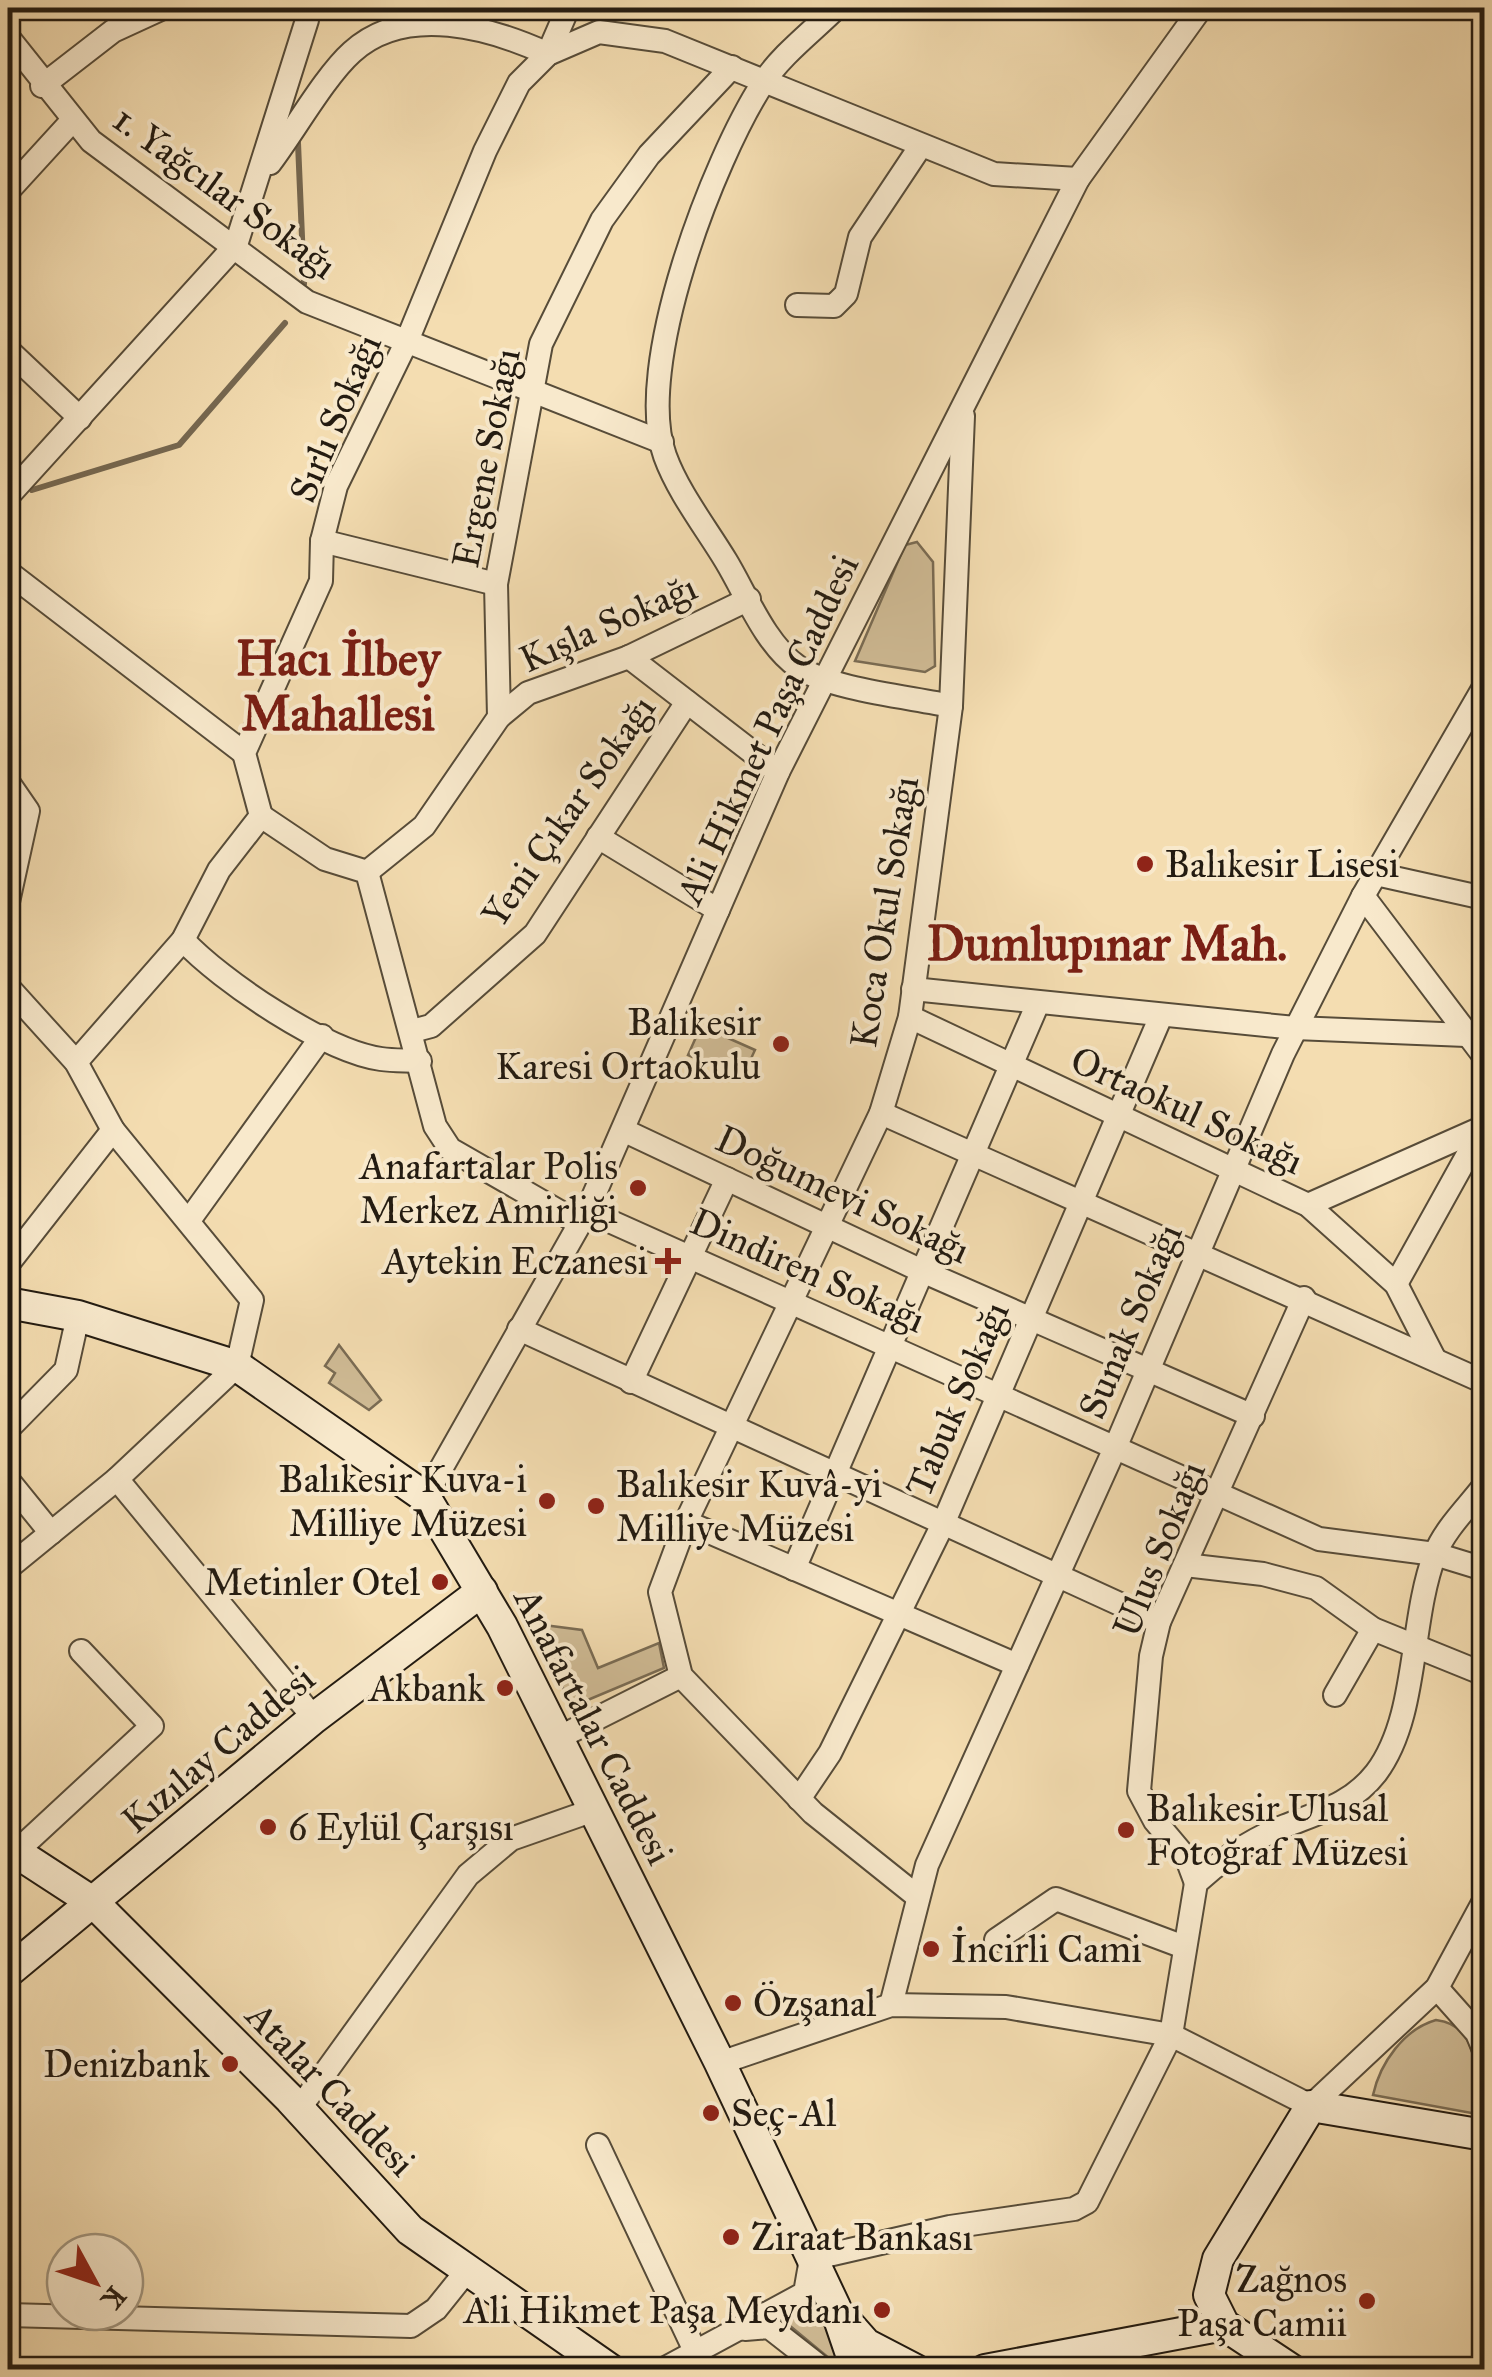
<svg xmlns="http://www.w3.org/2000/svg" width="1492" height="2377" viewBox="0 0 1492 2377" font-family="'IM FELL Great Primer',serif">
<style>
.green{fill:#d0bc96;stroke:#7a6c54;stroke-width:2.5}
.lines{fill:none;stroke-linecap:round;stroke-linejoin:round}
.stream{stroke:#766851;stroke-width:6}
.street-casing{stroke:#574c39;stroke-width:26}
.secondary-casing{stroke:#231b11;stroke-width:34}
.street{stroke:#f8e9cc;stroke-width:22}
.secondary{stroke:#f8e9cc;stroke-width:30}
.poi-dot{fill:#8f2418;stroke:#f8e9cc;stroke-width:4}
.labels{text-anchor:middle;stroke-width:8;stroke-linejoin:round;paint-order:stroke}
.street-label{font-size:38px;fill:#231b11;stroke:#f8e9cc}
.poi-label{font-size:38px;fill:#231b11;stroke:#f8e9cc;text-anchor:end}
.district-label{font-size:48px;font-weight:bold;fill:#7a1f14;stroke:#f8e9cc}
</style>
<rect width="100%" height="100%" fill="#f4ddb1"/>
<filter id="stains"><feTurbulence type="fractalNoise" baseFrequency=".002" numOctaves="4"/><feColorMatrix values="0 0 0 0 .2 0 0 0 0 .09 0 0 0 0 .02 0 0 0 .5 -.17"/></filter>
<radialGradient id="worn" r=".72"><stop offset=".6" stop-color="#630" stop-opacity="0"/><stop offset="1" stop-color="#630" stop-opacity=".3"/></radialGradient>
<g class="green">
<path d="M917,542L933,562L935,666L925,672L855,661L905,545Z"/>
<path d="M701,1026L755,1050L742,1078L688,1055Z"/>
<path d="M339,1345L381,1400L369,1410L329,1383L335,1373L325,1366Z"/>
<path d="M536,1624L582,1630L598,1668L659,1643L664,1668L571,1707Z"/>
<path d="M1436,2020C1482,2025 1475,2079 1477,2114L1373,2095C1380,2063 1404,2029 1436,2020Z"/>
<path d="M815,2303L837,2340L841,2368L784,2321Z"/>
</g>
<g class="lines">
<g class="stream">
<path d="M582,11L611,8"/>
<path d="M298,143L304,284"/>
<path d="M32,490L179,445L285,323"/>
</g>
<defs>
<g id="street">
<path d="M836,8C813,31 781,55 763,83C713,160 633,368 665,456C678,492 706,528 726,561C746,594 765,644 798,667C832,690 910,697 951,706"/>
<path d="M8,37L91,141L307,302L662,442"/>
<path d="M548,54L568,8"/>
<path d="M42,86L113,31L163,8"/>
<path d="M270,163C293,133 325,76 352,52C406,3 491,28 548,54"/>
<path d="M8,191L72,121"/>
<path d="M797,305L834,306L846,294L860,237L920,147"/>
<path d="M8,350L80,418"/>
<path d="M8,496L236,245L307,20L305,8"/>
<path d="M322,541L496,584"/>
<path d="M8,572L244,753"/>
<path d="M629,657L778,772"/>
<path d="M499,717L528,693L629,657L749,599"/>
<path d="M8,782L28,811L8,902"/>
<path d="M261,816L325,859L367,872L435,1126L450,1149L579,1223"/>
<path d="M598,837L718,910"/>
<path d="M367,872L424,826L499,717L496,584L541,344L602,220L649,155L732,67"/>
<path d="M1376,874L1484,898"/>
<path d="M1363,896L1484,1056"/>
<path d="M183,940C221,981 325,1051 381,1059C394,1061 407,1060 420,1061"/>
<path d="M8,987L76,1062L113,1130L252,1300L237,1366L117,1479L8,1568"/>
<path d="M913,989L1295,1028L1466,1035"/>
<path d="M910,1017L1308,1205L1396,1284L1434,1358"/>
<path d="M412,1031L431,1026L535,934L687,702"/>
<path d="M76,1062L183,940L219,870L261,816L244,753L321,581L322,541L336,486L407,341L485,151L519,83L548,54L599,32L665,41L994,174L1078,179"/>
<path d="M881,1113L1484,1382"/>
<path d="M625,1131L922,1271L1253,1416"/>
<path d="M1308,1205L1484,1127"/>
<path d="M587,1211L1319,1539L1435,1554L1484,1569"/>
<path d="M190,1219L322,1036"/>
<path d="M8,1264L113,1130"/>
<path d="M1396,1284L1482,1129"/>
<path d="M519,1329L1159,1622"/>
<path d="M631,1382L727,1179"/>
<path d="M8,1429L66,1370L78,1316"/>
<path d="M117,1479L314,1718"/>
<path d="M8,1480L51,1533"/>
<path d="M425,1497L587,1211L778,772L1078,179L1201,8"/>
<path d="M686,1522L1017,1665"/>
<path d="M1185,1565L1263,1574L1316,1588L1373,1629L1484,1674"/>
<path d="M794,1569L1038,1003"/>
<path d="M1335,1695L1373,1629"/>
<path d="M556,1739L681,1676"/>
<path d="M799,1799L830,1753L943,1524L1161,1016"/>
<path d="M16,1852L152,1726L81,1651"/>
<path d="M1196,1883L1187,1859L1155,1821L1139,1791L1151,1656L1159,1622L1304,1298"/>
<path d="M918,1897L813,1813L681,1676L660,1592L686,1522L881,1113L910,1017L951,706L963,416"/>
<path d="M996,1940L1056,1899L1184,1947"/>
<path d="M1437,1988L1477,2033L1484,2050"/>
<path d="M891,2005L927,1865L1115,1448L1283,1054L1363,896L1484,687"/>
<path d="M720,2063L891,2005L1006,2007L1171,2035L1311,2106L1437,1988L1484,1901"/>
<path d="M299,2109L468,1875L511,1839L591,1811"/>
<path d="M598,2145L696,2353"/>
<path d="M8,2315L411,2326L436,2309L469,2268"/>
<path d="M745,2329L769,2327L824,2370"/>
<path d="M662,2370L805,2293L811,2259L950,2227L1074,2209L1087,2202L1171,2035L1196,1883C1221,1860 1253,1839 1285,1826C1320,1812 1352,1804 1376,1773C1419,1716 1409,1622 1435,1554C1445,1529 1468,1507 1484,1486"/>
</g>
<g id="secondary">
<path d="M8,1303L78,1316L237,1366L425,1497L502,1626L720,2063L835,2307L852,2357V2370"/>
<path d="M8,1847L94,1903L290,2099L410,2230L611,2370"/>
<path d="M8,1972L314,1718L482,1591"/>
<path d="M843,2318L866,2344L916,2370"/>
<path d="M985,2370L1224,2325"/>
<path d="M1292,2370L1224,2325L1209,2295L1218,2259L1311,2106L1484,2135"/>
</g>
</defs>
<use href="#street" class="street-casing"/>
<use href="#secondary" class="secondary-casing"/>
<use href="#street" class="street"/>
<use href="#secondary" class="secondary"/>
</g>
<g class="poi-dot">
<circle cx="1145" cy="864" r="10"/>
<circle cx="781" cy="1044" r="10"/>
<circle cx="638" cy="1188" r="10"/>
<path d="M663 1246h10v10h10v10h-10v10h-10v-10h-10v-10h10z"/>
<circle cx="547" cy="1501" r="10"/>
<circle cx="596" cy="1506" r="10"/>
<circle cx="440" cy="1582" r="10"/>
<circle cx="505" cy="1688" r="10"/>
<circle cx="268" cy="1827" r="10"/>
<circle cx="1126" cy="1830" r="10"/>
<circle cx="931" cy="1949" r="10"/>
<circle cx="733" cy="2003" r="10"/>
<circle cx="230" cy="2064" r="10"/>
<circle cx="711" cy="2113" r="10"/>
<circle cx="731" cy="2237" r="10"/>
<circle cx="1367" cy="2301" r="10"/>
<circle cx="882" cy="2310" r="10"/>
</g>
<g class="labels">
<g class="street-label">
<text transform="translate(225 192) rotate(36)" y="13">1. Yağcılar Sokağı</text>
<text transform="translate(335 418) rotate(-67)" y="13">Sırlı Sokağı</text>
<text transform="translate(486 458) rotate(-79)" y="13">Ergene Sokağı</text>
<text transform="translate(608 623) rotate(-24)" y="13">Kışla Sokağı</text>
<text transform="translate(767 729) rotate(-65)" y="13">Ali Hikmet Paşa Caddesi</text>
<text transform="translate(568 811) rotate(-55)" y="13">Yeni Çıkar Sokağı</text>
<text transform="translate(884 912) rotate(-81)" y="13">Koca Okul Sokağı</text>
<text transform="translate(1187 1110) rotate(25)" y="13">Ortaokul Sokağı</text>
<text transform="translate(843 1194) rotate(25)" y="13">Doğumevi Sokağı</text>
<text transform="translate(808 1270) rotate(24)" y="13">Dindiren Sokağı</text>
<text transform="translate(1130 1321) rotate(-67)" y="13">Sunak Sokağı</text>
<text transform="translate(957 1399) rotate(-67)" y="13">Tabuk Sokağı</text>
<text transform="translate(1159 1549) rotate(-68)" y="13">Ulus Sokağı</text>
<text transform="translate(594 1726) rotate(63)" y="13">Anafartalar Caddesi</text>
<text transform="translate(218 1749) rotate(-40)" y="13">Kızılay Caddesi</text>
<text transform="translate(331 2089) rotate(46)" y="13">Atalar Caddesi</text>
</g>
<g class="poi-label">
<text x="1165" y="877" text-anchor="start">Balıkesir Lisesi</text>
<text x="761" y="1035">Balıkesir<tspan x="761" dy="44">Karesi Ortaokulu</tspan></text>
<text x="618" y="1179">Anafartalar Polis<tspan x="618" dy="44">Merkez Amirliği</tspan></text>
<text x="648" y="1274">Aytekin Eczanesi</text>
<text x="527" y="1492">Balıkesir Kuva-i<tspan x="527" dy="44">Milliye Müzesi</tspan></text>
<text x="616" y="1497" text-anchor="start">Balıkesir Kuvâ-yi<tspan x="616" dy="44">Milliye Müzesi</tspan></text>
<text x="420" y="1595">Metinler Otel</text>
<text x="485" y="1701">Akbank</text>
<text x="1146" y="1821" text-anchor="start">Balıkesir Ulusal<tspan x="1146" dy="44">Fotoğraf Müzesi</tspan></text>
<text x="288" y="1840" text-anchor="start">6 Eylül Çarşısı</text>
<text x="951" y="1962" text-anchor="start">İncirli Cami</text>
<text x="753" y="2016" text-anchor="start">Özşanal</text>
<text x="210" y="2077">Denizbank</text>
<text x="731" y="2126" text-anchor="start">Seç-Al</text>
<text x="751" y="2250" text-anchor="start">Ziraat Bankası</text>
<text x="1347" y="2292">Zağnos<tspan x="1347" dy="44">Paşa Camii</tspan></text>
<text x="862" y="2323">Ali Hikmet Paşa Meydanı</text>
</g>
<g class="district-label">
<text x="338" y="675">Hacı İlbey<tspan x="338" dy="55">Mahallesi</tspan></text>
<text x="1107" y="960">Dumlupınar Mah.</text>
</g>
</g>
<rect width="1492" height="2377" fill="none" stroke="#f4ddb1" stroke-width="40"/>
<rect x="10" y="10" width="1472" height="2357" fill="none" stroke="#231b11" stroke-width="5"/>
<rect x="20" y="20" width="1452" height="2337" fill="none" stroke="#231b11" stroke-width="2.5"/>
<g transform="translate(95 2282) rotate(130)"><circle r="48" fill="#f8e9cc" stroke="#a39781" stroke-width="2.5"/>
<path d="M0-8L18 38L0 25L-18 38Z" fill="#8f2418"/>
<text y="-15" font-size="28" font-weight="bold" text-anchor="middle" fill="#231b11">K</text>
</g>
<rect width="100%" height="100%" filter="url(#stains)"/>
<rect width="100%" height="100%" fill="url(#worn)"/>
</svg>
